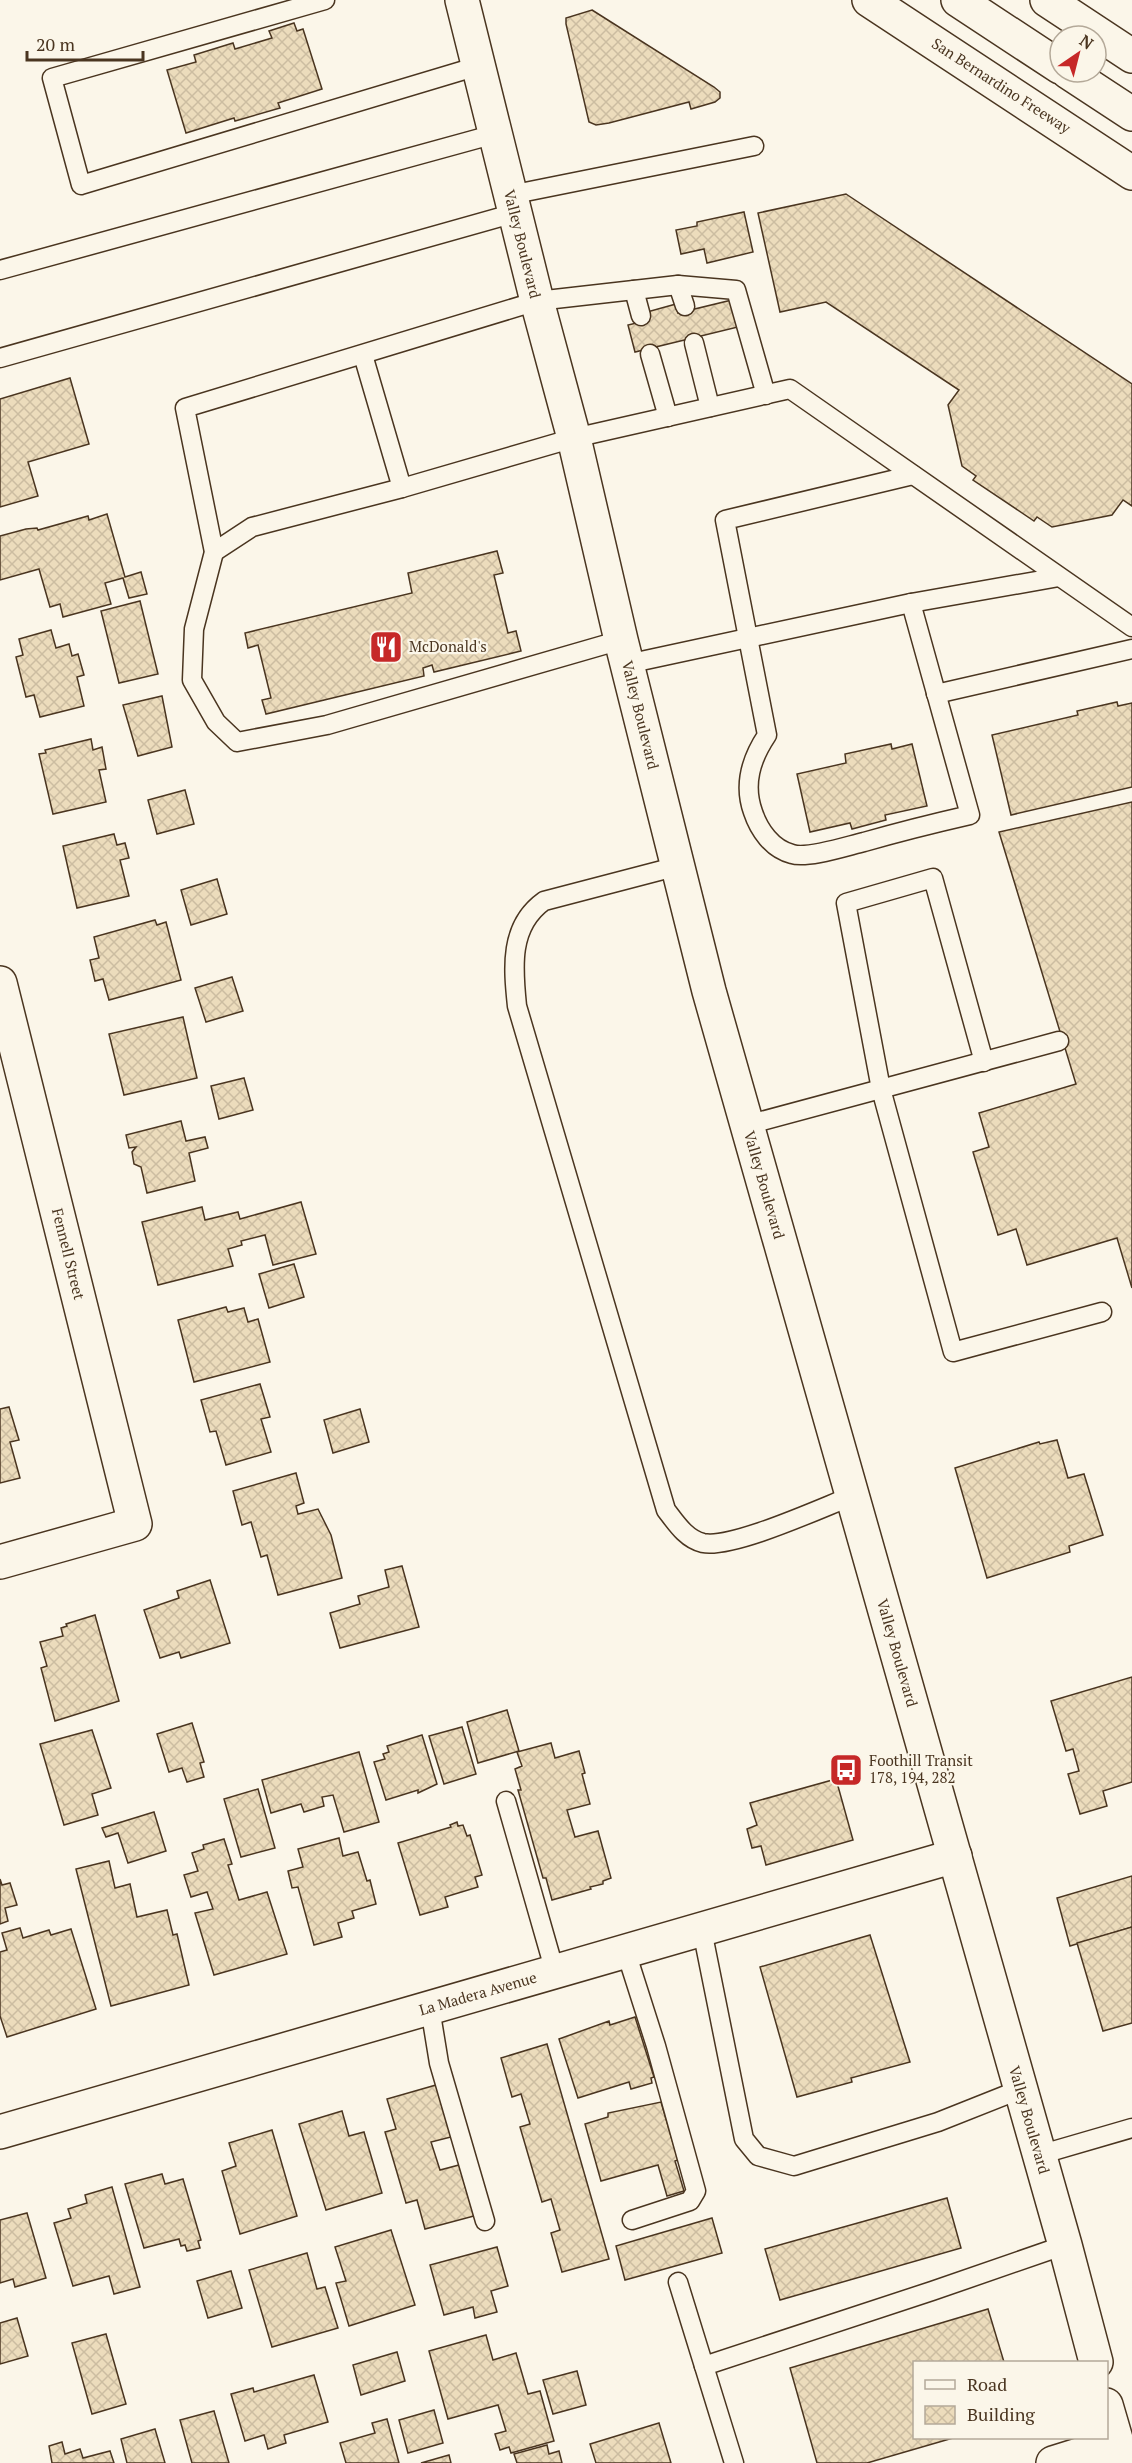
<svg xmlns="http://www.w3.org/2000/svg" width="1132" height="2463" viewBox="0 0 1132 2463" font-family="'PT Serif',serif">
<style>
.building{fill:url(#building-cross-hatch);stroke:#4a3520;stroke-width:1.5}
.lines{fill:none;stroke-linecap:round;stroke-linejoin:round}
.lane-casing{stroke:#4a3520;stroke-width:21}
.street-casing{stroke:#4a3520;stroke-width:36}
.primary-casing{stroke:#4a3520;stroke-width:36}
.highway-casing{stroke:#4a3520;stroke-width:36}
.lane{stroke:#fbf6e9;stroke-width:18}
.street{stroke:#fbf6e9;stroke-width:33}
.primary{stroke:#fbf6e9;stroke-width:33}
.highway{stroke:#fbf6e9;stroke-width:33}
.labels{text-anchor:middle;stroke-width:4.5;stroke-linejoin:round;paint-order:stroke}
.street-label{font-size:15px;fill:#4a3520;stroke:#fbf6e9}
.poi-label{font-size:15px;fill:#4a3520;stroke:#fbf6e9;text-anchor:start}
</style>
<defs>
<pattern id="building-cross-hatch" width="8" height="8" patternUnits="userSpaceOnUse" patternTransform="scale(1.5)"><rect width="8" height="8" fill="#ecdcbc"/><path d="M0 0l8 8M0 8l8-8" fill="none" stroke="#ccbda1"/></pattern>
</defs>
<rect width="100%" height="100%" fill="#fbf6e9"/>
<g class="building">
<path d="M592,10L714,87L720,92V98L715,102L691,109L689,102L609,123L596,125L589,122L566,24V18Z"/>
<path d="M294,23L297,31L303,29L322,89L278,103L280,108L235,121L234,118L186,133L167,70L196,62L194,55L233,43L235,49L272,38L269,31Z"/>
<path d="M846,194L1132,384V506L1123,500L1112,515L1052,527L1037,517L1034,521L973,480L976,476L962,466L948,405L959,390L826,302L780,312L758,213Z"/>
<path d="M744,212L753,252L707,263L704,249L681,254L676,230L697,226V222Z"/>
<path d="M736,299L742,326L635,352L628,325L649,320L647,312L676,304L678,313Z"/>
<path d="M70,378L89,444L28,462L38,496L0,507V399Z"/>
<path d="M107,514L125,577L141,572L147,594L129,598L123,578L105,583L111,604L63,617L60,604L50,607L39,569L0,580V536L26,529L37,528L38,530L88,516L89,520Z"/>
<path d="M497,551L503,573L494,575L508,633L516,631L521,651L434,672L432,665L423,668L424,676L266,714L262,700L271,698L258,645L248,648L245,633L412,593L408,573Z"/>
<path d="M140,601L158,674L119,683L101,611Z"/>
<path d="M51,630L56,648L69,644L72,656L78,654L84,675L77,677L84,706L40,717L34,695L26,697L16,657L23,655L19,639Z"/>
<path d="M162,696L172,747L138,756L123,705Z"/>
<path d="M1117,702L1118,706L1132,703V787L1011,815L992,735L1078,715L1077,711Z"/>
<path d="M91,739L93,750L102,747L106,769L99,770L106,802L53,814L39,754L46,753L45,750Z"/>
<path d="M891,744L892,749L912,744L927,806L885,815L886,820L852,829L850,823L810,832L797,774L846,763L845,754Z"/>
<path d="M185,790L194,824L157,834L148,800Z"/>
<path d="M1132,802V1288L1117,1238L1027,1265L1016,1229L998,1235L973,1152L989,1147L979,1113L1076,1084L999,832Z"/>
<path d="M114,834L117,845L125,843L129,858L120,860L129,896L77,908L63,846Z"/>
<path d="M217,879L227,914L191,925L181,890Z"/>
<path d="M155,920L157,925L166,922L181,980L109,1000L103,979L95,981L90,960L99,958L94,937Z"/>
<path d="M232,977L243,1011L206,1022L195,988Z"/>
<path d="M183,1017L197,1078L124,1095L109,1034Z"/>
<path d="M244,1078L253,1110L219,1119L211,1086Z"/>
<path d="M181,1121L186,1141L205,1137L208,1148L189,1153L195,1181L147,1193L141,1167L134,1164L132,1152L136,1147L129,1148L126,1135Z"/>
<path d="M301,1202L316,1254L273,1265L265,1235L241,1241L242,1245L228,1249L233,1266L158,1285L142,1222L202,1207L205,1220L238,1212L240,1219Z"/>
<path d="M294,1264L304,1297L269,1308L259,1274Z"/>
<path d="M226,1307L228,1312L244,1308L248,1322L258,1319L270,1362L194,1382L178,1320Z"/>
<path d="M260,1384L270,1417L261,1419L271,1452L226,1465L216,1431L210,1432L201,1400Z"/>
<path d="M9,1407L19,1440L10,1442L20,1478L0,1483V1409Z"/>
<path d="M360,1409L369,1442L333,1453L324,1420Z"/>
<path d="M1057,1440L1068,1478L1084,1474L1103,1535L1069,1546L1070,1552L987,1578L955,1468L1039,1442L1040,1444Z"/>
<path d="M296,1473L304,1503L296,1506L298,1514L318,1509L331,1535L342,1578L278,1595L267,1555L261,1557L251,1522L242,1525L233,1491Z"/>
<path d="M402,1566L419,1627L340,1648L330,1613L360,1604L358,1596L389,1587L385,1570Z"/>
<path d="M210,1580L230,1643L181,1658L179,1652L160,1658L144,1610L179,1598L177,1591Z"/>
<path d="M95,1615L119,1701L55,1721L41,1668L47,1666L40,1642L63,1636L61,1628L67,1626L66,1624Z"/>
<path d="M1132,1677V1782L1103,1791L1107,1806L1080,1814L1068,1774L1079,1771L1073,1749L1066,1751L1051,1701Z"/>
<path d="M507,1710L519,1751L478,1763L467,1722Z"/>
<path d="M192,1723L204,1762L200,1763L204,1777L187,1782L182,1768L169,1772L157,1734Z"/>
<path d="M462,1727L476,1774L444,1784L429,1736Z"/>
<path d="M92,1730L111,1788L92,1794L98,1815L64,1825L40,1744Z"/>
<path d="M422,1735L437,1784L418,1793V1790L386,1800L374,1762L385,1759L383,1754L389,1752L387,1746Z"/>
<path d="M551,1743L555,1758L579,1751L585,1773L582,1774L590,1804L567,1810L575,1837L598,1831L611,1878L603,1881V1884L590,1887L591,1889L552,1900L546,1878H543L518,1790H521L515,1769L522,1766L517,1752Z"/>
<path d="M359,1752L379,1822L344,1832L333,1795L322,1797L324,1806L304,1812L301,1804L271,1813L262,1780Z"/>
<path d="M836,1779L853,1840L766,1865L761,1846L752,1848L747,1829L757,1825L750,1803Z"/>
<path d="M258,1789L275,1848L241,1857L224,1799Z"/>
<path d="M154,1812L166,1851L128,1863L118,1833L106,1837L102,1828Z"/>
<path d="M457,1822L458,1826L463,1825L467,1836L470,1835L482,1875L475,1877L478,1887L445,1897L448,1907L420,1915L398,1843L451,1827L450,1825Z"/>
<path d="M339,1838L343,1856L358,1852L367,1881L370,1880L376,1904L352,1911L354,1918L338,1923L342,1937L314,1945L298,1887L292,1888L288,1871L303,1867L298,1849Z"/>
<path d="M224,1839L232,1864L228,1865L239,1900L267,1892L287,1954L214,1975L195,1913L213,1909L207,1892L191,1897L184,1875L198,1871L192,1853L204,1849L203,1845Z"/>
<path d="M109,1861L115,1888L130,1884L137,1917L167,1910L173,1935L177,1934L189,1985L111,2006L76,1869Z"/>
<path d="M1132,1876V1927L1070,1946L1057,1898Z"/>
<path d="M0,1879L2,1885L10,1883L17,1905L5,1908L8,1921L0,1924Z"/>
<path d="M1132,1927V2023L1103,2031L1077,1943Z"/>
<path d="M20,1928L23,1938L49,1930L51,1935L71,1929L96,2009L7,2037L0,2016V1952L7,1950L2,1933Z"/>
<path d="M870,1935L910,2062L851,2078L852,2082L797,2097L760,1967Z"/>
<path d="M635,2017L654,2077L651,2078L652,2083L631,2089L629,2082L578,2098L559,2039L609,2021L610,2025Z"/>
<path d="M547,2044L609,2259L562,2272L551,2233L560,2230L551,2199L542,2202L520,2127L530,2124L521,2094L512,2097L501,2058Z"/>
<path d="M436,2085L451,2137L431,2142L440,2170L459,2165L474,2216L425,2229L417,2200L406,2203L385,2132L396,2129L387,2099Z"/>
<path d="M661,2102L678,2160L675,2161L684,2191L667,2196L658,2165L601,2181L585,2124L608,2117V2113Z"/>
<path d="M342,2111L349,2136L364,2132L382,2193L326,2210L299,2124Z"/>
<path d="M272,2130L297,2216L240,2234L222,2171L236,2166L229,2143Z"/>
<path d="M162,2174L165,2184L183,2179L201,2240L198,2241L200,2248L187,2251L185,2245L181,2246L179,2239L144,2248L125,2184Z"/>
<path d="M112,2187L140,2287L114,2294L109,2276L73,2286L54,2223L71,2218L68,2209L87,2203L85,2195Z"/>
<path d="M947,2198L961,2248L780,2300L765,2249Z"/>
<path d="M27,2213L46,2278L15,2287L13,2279L0,2283V2220Z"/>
<path d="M712,2218L722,2253L625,2280L616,2246Z"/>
<path d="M391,2230L415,2305L349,2326L336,2283L346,2281L335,2247Z"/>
<path d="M497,2247L508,2286L491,2291L497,2312L475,2318L473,2307L444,2315L430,2265Z"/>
<path d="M307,2253L317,2289L325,2287L338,2328L272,2347L249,2270Z"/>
<path d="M231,2271L242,2308L208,2318L197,2281Z"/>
<path d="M988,2309L1004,2362H914V2438H953L867,2463H817L790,2368Z"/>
<path d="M17,2318L28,2356L0,2364V2323Z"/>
<path d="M106,2334L126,2404L92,2414L72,2343Z"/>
<path d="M486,2335L493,2360L516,2353L528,2394L540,2391L554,2441L511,2453L509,2447L500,2450L495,2434L506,2431L498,2405L448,2419L429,2351Z"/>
<path d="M397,2352L405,2381L361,2395L353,2365Z"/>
<path d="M577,2371L586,2405L553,2414L543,2380Z"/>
<path d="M314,2375L328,2422L284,2435L286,2443L268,2449L264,2435L245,2441L231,2394L253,2388L254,2392Z"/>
<path d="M434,2410L443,2443L408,2453L399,2420Z"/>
<path d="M214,2411L229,2463H192L180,2420Z"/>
<path d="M387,2419L399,2463H346L340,2443L375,2433L372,2423Z"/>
<path d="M659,2423L671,2463H596L590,2444Z"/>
<path d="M155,2429L165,2463H127L121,2439Z"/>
<path d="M62,2442L65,2454L80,2449L83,2458L110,2451L114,2463H52L49,2446Z"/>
<path d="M547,2445L549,2454L559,2451L562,2463H517L514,2454Z"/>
<path d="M449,2455L451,2463H421Z"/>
</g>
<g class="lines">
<defs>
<g id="lane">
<path d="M325,0L52,78L81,185L478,66"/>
<path d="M510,195L754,146"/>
<path d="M0,270L495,134"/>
<path d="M678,285L685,306"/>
<path d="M634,290L641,316"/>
<path d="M694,343L710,407"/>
<path d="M650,354L668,417"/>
<path d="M363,355L402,488"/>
<path d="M0,358L515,213"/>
<path d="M214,552L252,527L402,488L574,438L790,389L1132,627"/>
<path d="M911,603L970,815C935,823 899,832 864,842C847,846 807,859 792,854C772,849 759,830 753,812C743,784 751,759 767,735L725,520L913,475"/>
<path d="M621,640L327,725L237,742L216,722L192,680L194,629L214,552L185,408L537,301L678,285L736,290L766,395"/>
<path d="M627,664L911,603L1059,577"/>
<path d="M936,694L1132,649"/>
<path d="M678,866L544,901C509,926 513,968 517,1006L666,1510C676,1523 686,1539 703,1543C732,1549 821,1508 852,1496"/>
<path d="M984,1062L933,878L846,903L881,1089L953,1352L1102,1312"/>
<path d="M747,1125L1059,1041"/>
<path d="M506,1801L555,1972"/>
<path d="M702,1930L744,2139L758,2156L794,2166L938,2122L1021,2089"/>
<path d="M626,1952L656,2046L696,2191L690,2201L632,2220"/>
<path d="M430,2008L439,2063L485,2221"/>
<path d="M1039,2155L1132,2128"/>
<path d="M678,2282L734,2463"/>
<path d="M704,2366L932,2291L1065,2245"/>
</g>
<g id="street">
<path d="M0,983L135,1524L0,1562"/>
<path d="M0,2132L955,1856"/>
<path d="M1053,2463L1117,2443"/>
</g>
<g id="primary">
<path d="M462,0L537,301L574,438L621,640L709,991L1065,2245L1096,2362"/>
<path d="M1106,2405L1123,2463"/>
</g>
<g id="highway">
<path d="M869,0L1132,173"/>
<path d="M958,0L1060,67"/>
<path d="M1047,0L1132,56"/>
<path d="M1068,72L1132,114"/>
</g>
</defs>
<use href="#lane" class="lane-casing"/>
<use href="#street" class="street-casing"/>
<use href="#primary" class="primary-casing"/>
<use href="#highway" class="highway-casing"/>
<use href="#lane" class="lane"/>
<use href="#street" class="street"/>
<use href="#primary" class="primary"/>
<use href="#highway" class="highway"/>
</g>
<defs>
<symbol id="restaurant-square" viewBox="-11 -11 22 22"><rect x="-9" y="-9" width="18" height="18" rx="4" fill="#c62828" stroke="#fbf6e9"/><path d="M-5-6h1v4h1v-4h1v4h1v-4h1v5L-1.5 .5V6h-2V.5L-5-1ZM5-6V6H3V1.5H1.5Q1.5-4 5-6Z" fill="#fff"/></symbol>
<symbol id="bus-square" viewBox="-11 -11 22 22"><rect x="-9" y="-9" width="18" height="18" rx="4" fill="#c62828" stroke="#fbf6e9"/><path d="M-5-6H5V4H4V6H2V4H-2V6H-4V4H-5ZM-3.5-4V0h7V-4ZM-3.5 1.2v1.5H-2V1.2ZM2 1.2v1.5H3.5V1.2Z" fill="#fff"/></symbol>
</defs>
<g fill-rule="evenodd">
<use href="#restaurant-square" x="367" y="628" width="38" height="38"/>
<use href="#bus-square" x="827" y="1751" width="38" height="38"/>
</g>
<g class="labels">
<g class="street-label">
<text transform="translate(1001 86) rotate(33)" y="5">San Bernardino Freeway</text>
<text transform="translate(522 244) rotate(76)" y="5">Valley Boulevard</text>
<text transform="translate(640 715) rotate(76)" y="5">Valley Boulevard</text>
<text transform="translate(764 1185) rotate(74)" y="5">Valley Boulevard</text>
<text transform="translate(68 1254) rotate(76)" y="5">Fennell Street</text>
<text transform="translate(897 1653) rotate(74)" y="5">Valley Boulevard</text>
<text transform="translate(478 1994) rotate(-16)" y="5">La Madera Avenue</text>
<text transform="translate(1029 2120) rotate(74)" y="5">Valley Boulevard</text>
</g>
<g class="poi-label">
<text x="409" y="652">McDonald's</text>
<text x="869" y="1766">Foothill Transit<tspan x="869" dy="17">178, 194, 282</tspan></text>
</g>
</g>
<rect x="913" y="2361" width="195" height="78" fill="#fbf6e9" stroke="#b4a999" stroke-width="1.5"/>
<rect x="925" y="2380" width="30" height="9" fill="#fbf6e9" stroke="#b4a999" stroke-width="1.5"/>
<text x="967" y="2391" font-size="18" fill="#4a3520">Road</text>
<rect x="925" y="2406" width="30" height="18" fill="url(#building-cross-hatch)" stroke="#b4a999" stroke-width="1.5"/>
<text x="967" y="2421" font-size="18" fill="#4a3520">Building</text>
<g transform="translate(1078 54) rotate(35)"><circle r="28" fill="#fbf6e9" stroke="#b4a999" stroke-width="1.5"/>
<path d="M0-4.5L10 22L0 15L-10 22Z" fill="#c62828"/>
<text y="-9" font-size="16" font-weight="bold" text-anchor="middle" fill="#4a3520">N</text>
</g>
<path d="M27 51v9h116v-9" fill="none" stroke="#4a3520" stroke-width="3"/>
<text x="36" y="51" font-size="18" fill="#4a3520" stroke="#fbf6e9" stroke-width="4.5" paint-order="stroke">20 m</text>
</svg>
